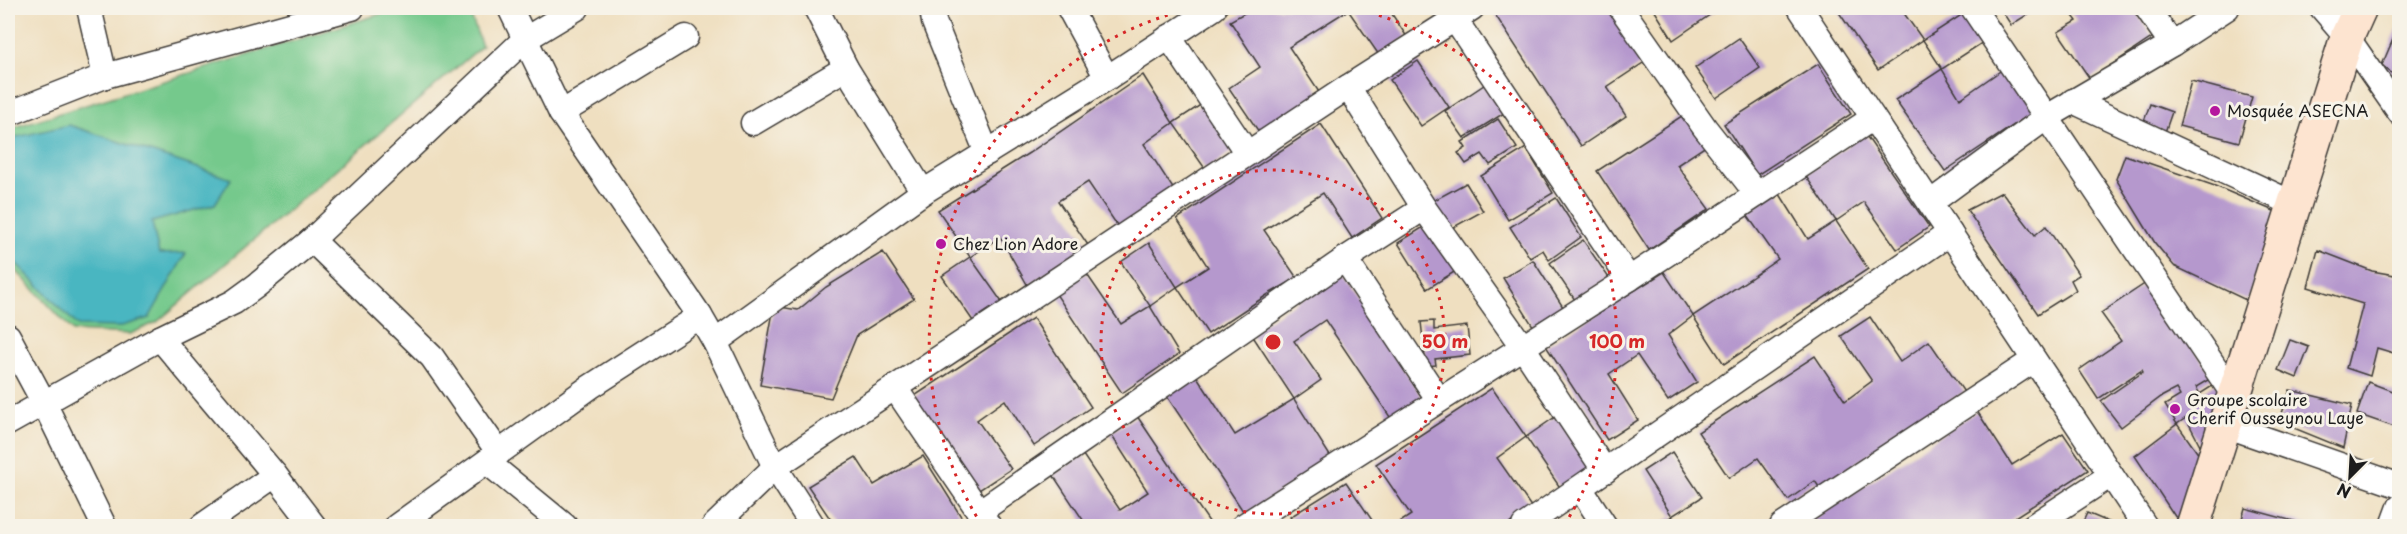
<svg xmlns="http://www.w3.org/2000/svg" width="2407" height="534" viewBox="0 0 2407 534" font-family="'Playpen Sans',sans-serif">
<style>
.green{fill:#75c98c;stroke:#487254;stroke-width:1.5}
.water{fill:#48b6c1;stroke:#32696e;stroke-width:1.5}
.building{fill:#b598cd}
.lines{fill:none;stroke-linecap:round;stroke-linejoin:round}
.minor-casing{stroke:#3c3935;stroke-width:27}
.secondary-casing{stroke:#3c3935;stroke-width:36}
.minor{stroke:#fff;stroke-width:24}
.secondary{stroke:#fde4d0;stroke-width:33}
.ring{fill:none;stroke:#d62828;stroke-width:3;stroke-dasharray:3 6}
.poi-dot{fill:#b5179e;stroke:#f7f3e8;stroke-width:2}
.labels{text-anchor:middle;stroke-width:6;stroke-linejoin:round;paint-order:stroke}
.poi-label{font-size:16px;fill:#1c1c1c;stroke:#f7f3e8;text-anchor:start}
.centre{fill:#d62828;stroke:#f7f3e8;stroke-width:3}
.ring-label{font-size:18px;text-anchor:middle;font-weight:bold;fill:#d62828;stroke:#f7f3e8;stroke-width:6;stroke-linejoin:round;paint-order:stroke}
</style>
<rect width="100%" height="100%" fill="#f7f3e8"/>
<filter id="ink" filterUnits="userSpaceOnUse"><feTurbulence type="fractalNoise" baseFrequency=".0167" numOctaves="2"/><feDisplacementMap in="SourceGraphic" scale="12" xChannelSelector="R" yChannelSelector="G"/><feConvolveMatrix kernelMatrix="1 2 1 2 8 2 1 2 1" color-interpolation-filters="sRGB"/></filter>
<filter id="wash" filterUnits="userSpaceOnUse"><feTurbulence type="fractalNoise" baseFrequency=".008" numOctaves="4" result="noise"/><feDisplacementMap in="SourceGraphic" scale="24" xChannelSelector="R" yChannelSelector="G"/><feGaussianBlur stdDeviation="1.35" result="paint"/><feColorMatrix in="noise" values="0 0 0 0 0 0 0 0 0 0 0 0 0 0 0 0 0 1.4 0 .05"/><feComposite in="paint" operator="in"/></filter>
<g filter="url(#wash)">
<rect width="100%" height="100%" fill="#efdfc0"/>
<path class="green" d="M400,8H468L482,46L157,322L130,334L73,331L8,262V129Z"/>
<path class="water" d="M69,125L231,179L215,204L152,222L159,254L186,253L149,318L118,327L78,326L13,260L8,249V139Z"/>
<g id="blocks">
<g class="building">
<path d="M1253,8H1388L1407,37L1379,55L1348,10L1289,47L1321,95L1261,135L1229,88L1260,67L1230,21Z"/>
<path d="M1430,8H1452L1438,18Z"/>
<path d="M1502,8H1620L1649,59L1607,87L1626,116L1581,146L1494,13Z"/>
<path d="M1653,8H1716L1717,10L1673,40Z"/>
<path d="M1836,8H1910L1903,12L1923,40L1969,10L1988,39L1942,69L1923,40L1878,70Z"/>
<path d="M2000,8H2038L2011,25Z"/>
<path d="M2067,8H2133L2153,37L2090,79L2058,32L2077,21Z"/>
<path d="M2400,23V75L2396,77L2382,65Z"/>
<path d="M1739,38L1760,68L1716,98L1695,68Z"/>
<path d="M1418,61L1449,107L1421,126L1390,80Z"/>
<path d="M1818,64L1851,114L1757,175L1724,124Z"/>
<path d="M2006,67L2036,110L1945,171L1895,100L1942,69L1960,99Z"/>
<path d="M1143,75L1173,123L1144,144L1174,190L1119,228L1088,182L1058,201L1088,245L1028,286L1000,237L970,257L938,210L1029,153Z"/>
<path d="M1490,81L1509,110L1464,138L1445,111Z"/>
<path d="M2191,81L2252,97L2239,142L2179,126Z"/>
<path d="M1205,102L1235,149L1206,170L1173,123Z"/>
<path d="M2150,104L2172,112L2165,132L2143,124Z"/>
<path d="M1688,112L1709,144L1677,165L1709,209L1649,250L1597,171Z"/>
<path d="M1498,119L1517,148L1490,165L1482,154L1466,164L1458,153L1466,148L1462,142Z"/>
<path d="M1321,124L1382,218L1352,238L1323,193L1264,230L1297,278L1267,295L1208,334L1177,287L1150,306L1121,262L1149,243L1177,287L1208,267L1177,219Z"/>
<path d="M1865,134L1929,227L1897,249L1864,202L1836,221L1805,175Z"/>
<path d="M1526,148L1553,193L1508,220L1481,176Z"/>
<path d="M2125,155L2215,186L2281,214L2248,301L2174,266L2155,243L2116,179Z"/>
<path d="M1466,183L1483,211L1443,233L1429,203Z"/>
<path d="M1778,191L1808,239L1836,221L1868,269L1724,364L1693,316L1668,335L1697,382L1668,401L1637,355L1609,374L1638,420L1607,440L1546,346L1664,272L1693,316L1751,278L1778,259L1745,212Z"/>
<path d="M2002,192L2035,235L2046,226L2079,275L2071,280L2076,290L2038,314L1967,210Z"/>
<path d="M1556,198L1581,237L1549,260L1543,250L1530,258L1510,227Z"/>
<path d="M1430,223L1459,269L1427,289L1398,243Z"/>
<path d="M1583,240L1609,278L1575,300L1550,263Z"/>
<path d="M2318,250L2372,271L2400,276V355L2377,348L2370,376L2346,368L2363,304L2308,287Z"/>
<path d="M883,252L914,299L857,335L831,398L760,385L774,306L798,310L826,287Z"/>
<path d="M970,257L1004,305L975,324L942,276Z"/>
<path d="M1533,260L1563,307L1533,326L1503,278Z"/>
<path d="M1086,273L1121,324L1150,306L1179,354L1122,393L1056,294Z"/>
<path d="M1342,273L1423,399L1392,420L1325,320L1294,341L1321,380L1294,399L1250,332Z"/>
<path d="M2149,281L2213,377L2196,387L2200,394L2217,383L2223,393L2202,449L2186,418L2177,424L2199,455L2178,521L2135,456L2177,424L2165,405L2180,396L2176,389L2161,397L2121,427L2101,401L2143,372L2142,370L2098,399L2079,370L2121,341L2101,313Z"/>
<path d="M1870,317L1900,362L1929,341L1964,392L1819,487L1815,481L1788,500L1758,458L1729,478L1698,432L1815,356L1845,401L1872,381L1841,336Z"/>
<path d="M1033,318L1091,407L1034,446L1005,400L977,420L1011,469L976,492L913,397Z"/>
<path d="M1434,321V330L1467,326L1470,355L1435,359L1436,365L1426,366L1421,322Z"/>
<path d="M2290,340L2309,347L2297,378L2278,370Z"/>
<path d="M1194,372L1235,435L1294,399L1332,459L1245,514L1164,392Z"/>
<path d="M2368,382L2400,394V429L2357,414Z"/>
<path d="M1492,388L1526,437L1558,415L1595,471L1563,492L1526,437L1497,458L1532,508L1506,526H1394L1411,515L1376,464Z"/>
<path d="M2290,390L2352,405L2343,448L2279,422Z"/>
<path d="M1977,411L2012,465L2063,433L2088,470L2001,526H1804Z"/>
<path d="M1137,416L1176,474L1212,526H1087L1053,475L1083,455L1120,510L1148,492L1110,433Z"/>
<path d="M1672,452L1702,497L1672,516L1643,471Z"/>
<path d="M923,456L967,526H835L808,486L856,457L874,485Z"/>
<path d="M1346,482L1376,526H1296L1290,517Z"/>
<path d="M2245,508L2312,526H2240Z"/>
<path d="M2087,513L2118,526H2081Z"/>
<path d="M1672,516L1679,526H1657Z"/>
</g>
</g>
</g>
<g filter="url(#ink)">
<use href="#blocks" fill-opacity="0" stroke="#3c3935" stroke-width="1.5"/>
<g class="lines">
<defs>
<g id="minor">
<path d="M89,8L105,76"/>
<path d="M510,8L561,113L700,316L715,342L775,467L813,526"/>
<path d="M816,8L846,68L923,192"/>
<path d="M932,8L934,22L942,42L987,153"/>
<path d="M1069,8L1107,78"/>
<path d="M1621,8L1705,128L1757,194"/>
<path d="M1800,8L2145,526"/>
<path d="M1973,8L2235,397"/>
<path d="M2147,8L2172,44"/>
<path d="M2322,8L2347,37L2400,113"/>
<path d="M1454,18L1629,279"/>
<path d="M1169,37L1247,153"/>
<path d="M1348,87L1424,208L1522,346L1605,471"/>
<path d="M2073,101L2294,204"/>
<path d="M561,113L686,37"/>
<path d="M8,114L105,76L352,8"/>
<path d="M753,123L846,68"/>
<path d="M1930,203L2047,117L2172,44L2227,8"/>
<path d="M312,240L432,357L499,453"/>
<path d="M1345,259L1439,400"/>
<path d="M8,336L44,403L104,526"/>
<path d="M160,338L275,475L314,526"/>
<path d="M715,342L923,192L1107,78L1214,8"/>
<path d="M895,388L989,526"/>
<path d="M8,423L160,338L234,302L256,286L312,240L524,40L577,8"/>
<path d="M2225,425L2400,486"/>
<path d="M487,462L565,526"/>
<path d="M1580,488L1605,526"/>
<path d="M979,512L1345,259L1424,208"/>
<path d="M202,526L275,475"/>
<path d="M397,526L590,387L700,316"/>
<path d="M714,526L775,467L1348,87L1472,8"/>
<path d="M1243,526L1629,279L1873,118"/>
<path d="M1524,526L1950,233"/>
<path d="M1782,526L2034,360"/>
<path d="M2033,526L2111,475"/>
<path d="M2393,526L2400,507"/>
</g>
<path id="secondary" d="M2193,526L2347,37L2360,8"/>
</defs>
<use href="#minor" class="minor-casing"/>
<use href="#secondary" class="secondary-casing"/>
<use href="#minor" class="minor"/>
<use href="#secondary" class="secondary"/>
</g>
</g>
<g class="ring">
<circle cx="1273" cy="342" r="172"/>
<path d="M981 524A344 344 0 0 1 1193 8M1353 8A344 344 0 0 1 1565 524"/>
</g>
<g class="poi-dot">
<circle cx="2215" cy="111" r="6"/>
<circle cx="941" cy="244" r="6"/>
<circle cx="2175" cy="409" r="6"/>
</g>
<g class="labels">
<g class="poi-label">
<text x="2227" y="117">Mosquée ASECNA</text>
<text x="953" y="250">Chez Lion Adore</text>
<text x="2187" y="406">Groupe scolaire<tspan x="2187" dy="18">Cherif Ousseynou Laye</tspan></text>
</g>
</g>
<circle cx="1273" cy="342" r="9" class="centre"/>
<g class="ring-label">
<text x="1445" y="348">50 m</text>
<text x="1617" y="348">100 m</text>
</g>
<rect width="2407" height="534" fill="none" stroke="#f7f3e8" stroke-width="30"/>
<g transform="translate(2350 477) rotate(204)" stroke="#f7f3e8" stroke-width="4.5" paint-order="stroke">
<path d="M0-4.5L10 22L0 15L-10 22Z" fill="#1c1c1c"/>
<text y="-9" font-size="16" font-weight="bold" text-anchor="middle" fill="#1c1c1c">N</text>
</g>
</svg>
